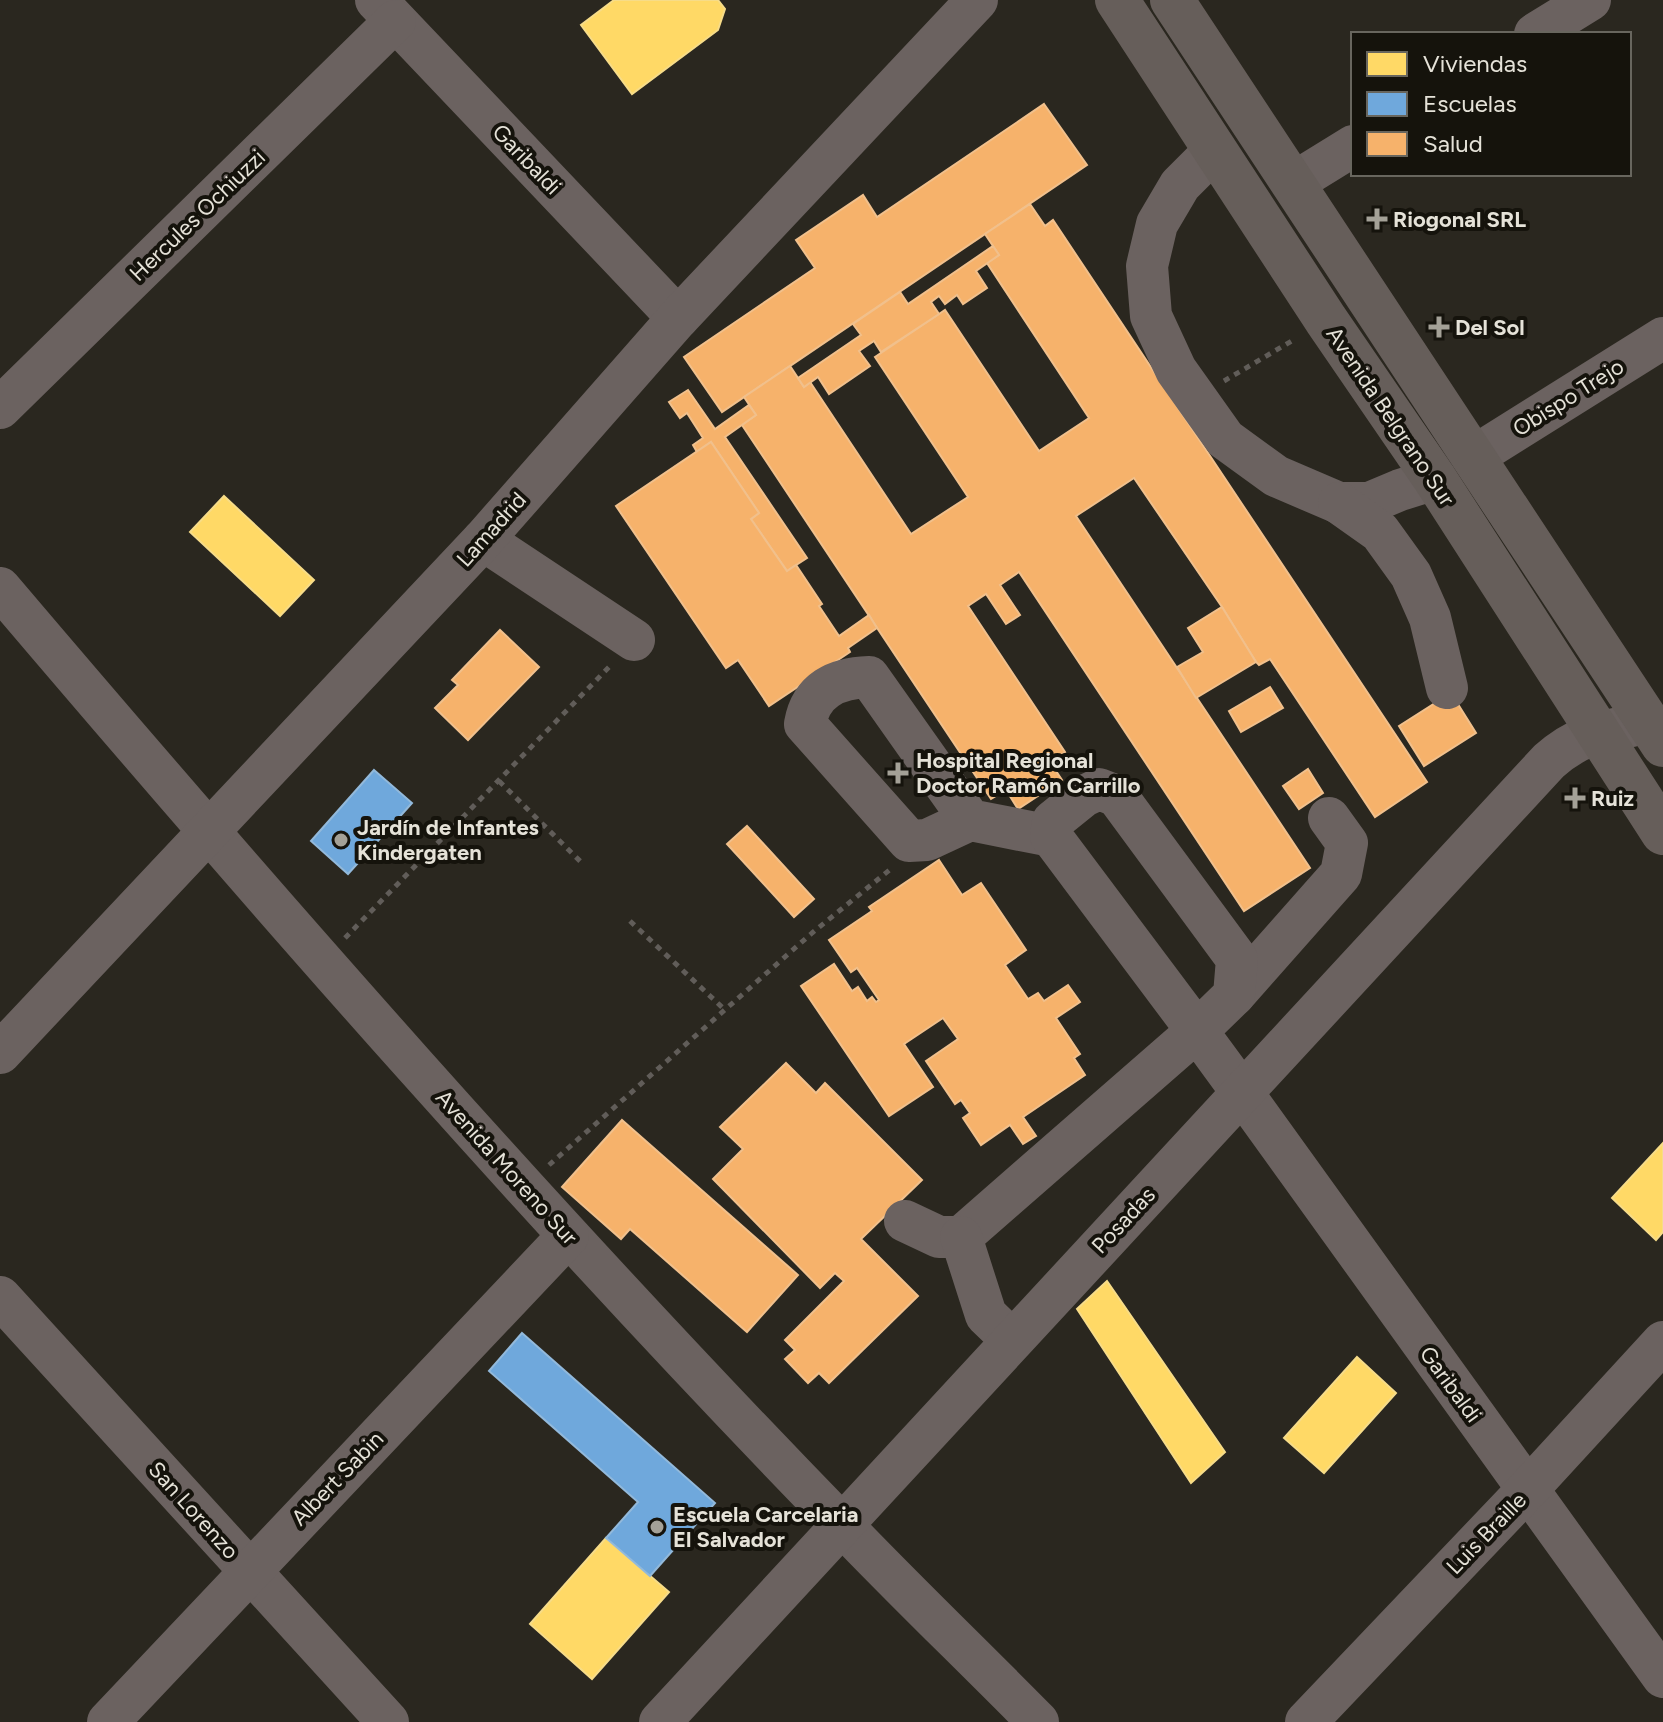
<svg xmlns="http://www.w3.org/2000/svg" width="1663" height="1722" viewBox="0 0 1663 1722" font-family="Figtree,sans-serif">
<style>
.homes{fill:#ffd966;stroke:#f7dc88;stroke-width:2}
.schools{fill:#6fa8dc;stroke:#92b9db;stroke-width:2}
.health{fill:#f6b26b;stroke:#f1c08c;stroke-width:2}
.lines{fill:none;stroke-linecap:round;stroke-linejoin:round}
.path{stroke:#615d59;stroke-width:5;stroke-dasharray:6 6;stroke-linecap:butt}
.minor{stroke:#6b6260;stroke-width:42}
.highway{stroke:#665e5a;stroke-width:44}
.poi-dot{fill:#a4a197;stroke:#15130c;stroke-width:3}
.labels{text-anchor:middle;stroke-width:8;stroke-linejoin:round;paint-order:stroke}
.street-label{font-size:22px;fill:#e5e2d8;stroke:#15130c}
.poi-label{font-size:22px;font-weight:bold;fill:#e5e2d8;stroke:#15130c;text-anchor:start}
</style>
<rect width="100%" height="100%" fill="#2a271f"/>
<g class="homes">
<path d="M614,0H718L725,9L718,30L632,94L581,25Z"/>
<path d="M224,496L314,580L280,616L190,532Z"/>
<path d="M1663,1143V1232L1656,1240L1612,1198Z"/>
<path d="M1107,1281L1225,1452L1191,1483L1077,1309Z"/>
<path d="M1357,1357L1396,1393L1324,1473L1284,1438Z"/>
<path d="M606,1538L669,1592L592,1679L530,1624Z"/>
</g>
<g class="schools">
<path d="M374,770L412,803L348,874L311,841Z"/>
<path d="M522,1333L715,1503L650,1576L606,1538L638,1502L489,1371Z"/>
</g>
<g class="health">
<path d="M1044,104L1087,165L722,412L684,357L815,268L796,240L863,195L877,217Z"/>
<path d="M1030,204L1045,226L1053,220L1427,782L1375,817L1270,659L1259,665L1256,662L1222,607L1134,478L1076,516L1310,868L1244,911L1019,572L1000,585L1020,615L1006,624L986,594L968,606L1065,752L1050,762L1062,780L1018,809L1006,790L991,799L742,425L756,415L744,397L790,366L804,387L810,382L911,534L968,497L875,357L939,314L945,310L1039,451L1089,418L987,263L999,255L985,234Z"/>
<path d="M993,246L999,255L976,271L987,288L963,304L957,295L945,304L939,296L931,302L939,314L881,352L874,341L859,351L870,366L829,394L818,377L804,387L798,378L861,335L853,324L900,292L908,304Z"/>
<path d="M688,390L715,429L749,405L756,415L725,437L807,558L787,571L751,519L759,513L711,442L697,452L693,445L703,438L687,413L680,418L669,402Z"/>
<path d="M711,442L759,513L751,519L787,571L796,565L822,604L819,606L839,636L869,615L877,628L848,648L850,652L769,706L738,660L726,668L616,506Z"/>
<path d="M1222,607L1256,662L1196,698L1177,667L1203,652L1188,628Z"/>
<path d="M500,630L539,667L468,740L435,708L458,685L452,680Z"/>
<path d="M1270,687L1283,708L1241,732L1229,711Z"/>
<path d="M1451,693L1476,733L1424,766L1399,726Z"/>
<path d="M1308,769L1323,793L1299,809L1283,786Z"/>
<path d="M747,826L814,899L794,917L727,844Z"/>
<path d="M939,860L962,895L981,883L1026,950L1005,965L1028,999L1038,993L1044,1001L1068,985L1080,1002L1056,1018L1080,1054L1074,1058L1085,1075L1023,1117L1036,1136L1023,1144L1010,1125L981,1145L963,1118L970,1113L961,1100L955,1104L926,1061L958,1039L943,1018L904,1044L933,1087L889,1116L801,986L834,964L852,991L858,987L867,1001L872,997L876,1002L879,1000L857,968L851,972L829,940L872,911L869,907Z"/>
<path d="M786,1063L816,1093L825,1083L922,1180L861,1239L918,1296L829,1383L819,1373L808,1383L785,1359L795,1350L785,1340L844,1281L835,1273L820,1288L713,1179L743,1149L720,1127Z"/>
<path d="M622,1120L798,1275L747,1332L630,1229L621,1239L562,1187Z"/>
</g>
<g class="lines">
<g class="path">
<path d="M1224,381L1295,339"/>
<path d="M499,781L583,864"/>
<path d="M630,921L725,1010"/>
<path d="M345,938L612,664"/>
<path d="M549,1165L812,933L892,868"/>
</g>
<g class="minor">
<path d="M376,0L678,318"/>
<path d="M1535,34L1590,0"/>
<path d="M1215,150L1180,185L1157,224L1147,266L1151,316L1176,370L1225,439L1276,476L1339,503H1369L1400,490L1435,479"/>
<path d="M1293,183L1353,146"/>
<path d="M0,408L395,21"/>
<path d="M1473,457L1663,338"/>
<path d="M1339,503L1380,532L1411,575L1430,618L1447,688"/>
<path d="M483,540L634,640"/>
<path d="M0,588C272,908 549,1224 842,1525C906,1592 973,1656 1038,1722"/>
<path d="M970,820L869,677C836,678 811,690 805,724L909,841L927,840L970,820L1051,836"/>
<path d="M1234,995L1341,874L1347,843L1329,818"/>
<path d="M0,1053L483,540L678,318L977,0"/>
<path d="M905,1221L939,1237H961L1197,1031L1234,995L1237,959L1117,796L1099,789L1084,796L1053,821L1051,836L1197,1031L1241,1091L1663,1677"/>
<path d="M961,1237L986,1315L1012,1340"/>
<path d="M0,1297L388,1722"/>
<path d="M108,1722L568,1236"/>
<path d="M660,1722L1549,761C1575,738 1598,731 1632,726"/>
<path d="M1306,1722L1527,1490L1663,1342"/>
</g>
<g class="highway">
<path d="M1117,0L1326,320L1435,479L1663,833"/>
<path d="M1172,0L1663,745"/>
</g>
</g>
<g class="poi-dot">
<path d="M1373 207h8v8h8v8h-8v8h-8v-8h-8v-8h8z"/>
<path d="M1435 315h8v8h8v8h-8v8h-8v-8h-8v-8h8z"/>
<path d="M894 761h8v8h8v8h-8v8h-8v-8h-8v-8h8z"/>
<path d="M1571 786h8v8h8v8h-8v8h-8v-8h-8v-8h8z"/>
<circle cx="341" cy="840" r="8"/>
<circle cx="657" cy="1527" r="8"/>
</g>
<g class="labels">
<g class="street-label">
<text transform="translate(527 159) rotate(46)" y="8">Garibaldi</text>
<text transform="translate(197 215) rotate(-44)" y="8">Hercules Ochiuzzi</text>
<text transform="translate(1568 397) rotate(-32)" y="8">Obispo Trejo</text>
<text transform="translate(1391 416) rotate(56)" y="8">Avenida Belgrano Sur</text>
<text transform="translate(491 529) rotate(-48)" y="8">Lamadrid</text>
<text transform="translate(507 1167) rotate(48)" y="8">Avenida Moreno Sur</text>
<text transform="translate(1123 1220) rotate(-47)" y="8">Posadas</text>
<text transform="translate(1451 1384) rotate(54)" y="8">Garibaldi</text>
<text transform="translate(337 1478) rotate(-46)" y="8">Albert Sabin</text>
<text transform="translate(194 1510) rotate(48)" y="8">San Lorenzo</text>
<text transform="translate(1486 1533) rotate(-46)" y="8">Luis Braille</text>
</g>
<g class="poi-label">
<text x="1393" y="227">Riogonal SRL</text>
<text x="1455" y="335">Del Sol</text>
<text x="916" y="768">Hospital Regional<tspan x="916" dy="25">Doctor Ramón Carrillo</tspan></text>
<text x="1591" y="806">Ruiz</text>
<text x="357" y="835">Jardín de Infantes<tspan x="357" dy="25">Kindergaten</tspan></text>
<text x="673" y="1522">Escuela Carcelaria<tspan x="673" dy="25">El Salvador</tspan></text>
</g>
</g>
<rect x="1351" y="32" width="280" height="144" fill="#15130c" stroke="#68665e" stroke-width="2"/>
<rect x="1367" y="52" width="40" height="24" fill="#ffd966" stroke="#68665e" stroke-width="2"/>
<text x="1423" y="72" font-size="24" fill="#e5e2d8">Viviendas</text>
<rect x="1367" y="92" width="40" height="24" fill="#6fa8dc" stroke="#68665e" stroke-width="2"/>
<text x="1423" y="112" font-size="24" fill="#e5e2d8">Escuelas</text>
<rect x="1367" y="132" width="40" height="24" fill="#f6b26b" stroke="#68665e" stroke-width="2"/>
<text x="1423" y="152" font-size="24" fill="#e5e2d8">Salud</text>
</svg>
